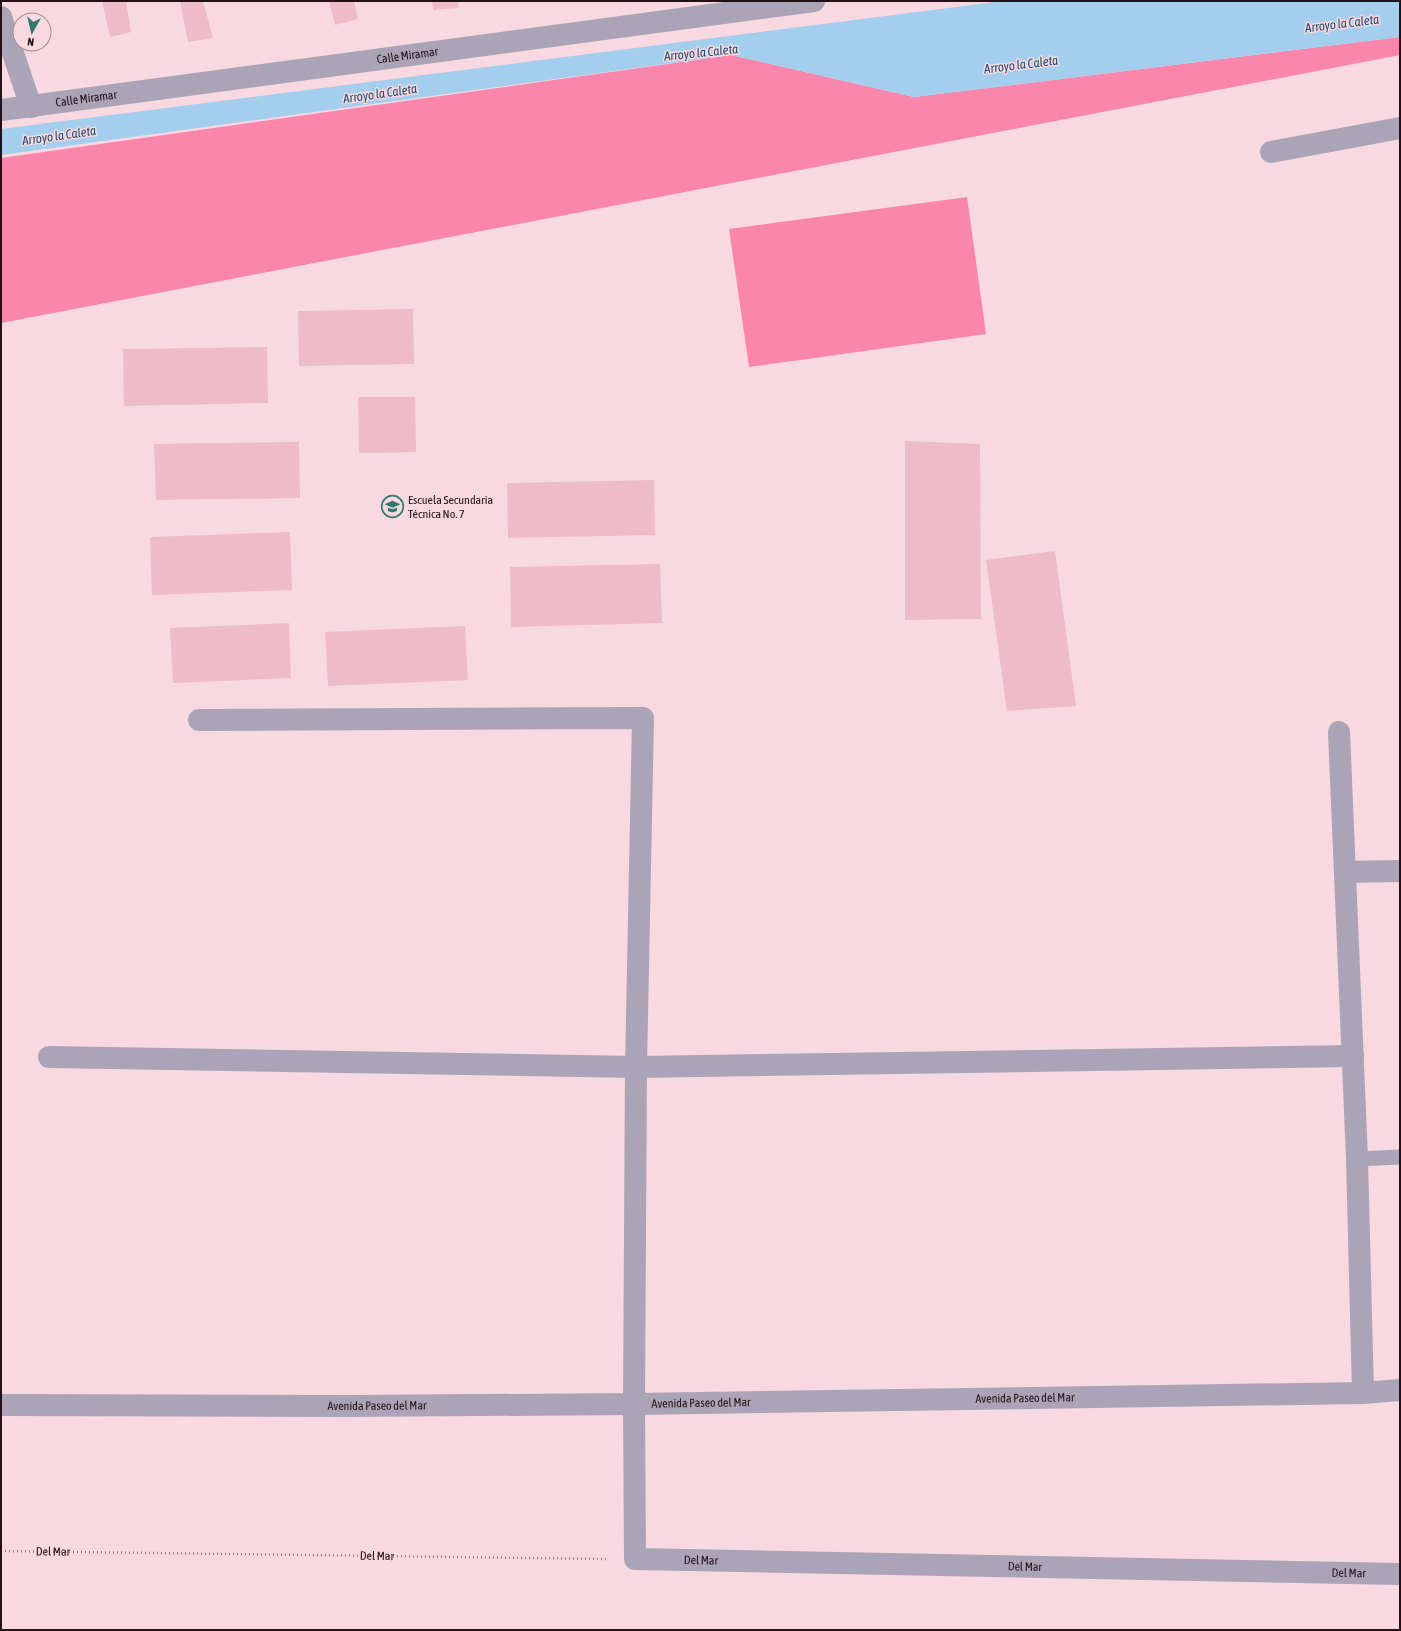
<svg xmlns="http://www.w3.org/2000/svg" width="1401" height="1631" viewBox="0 0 1401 1631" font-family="'Asap Condensed',sans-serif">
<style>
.green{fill:#fa86ab}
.water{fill:#a4ceed}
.building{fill:#eebbc8}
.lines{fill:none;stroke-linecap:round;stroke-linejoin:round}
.path{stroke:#957c83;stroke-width:2.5;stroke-dasharray:1 3;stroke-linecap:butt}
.lane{stroke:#aaa4b6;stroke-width:15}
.street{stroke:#aaa4b6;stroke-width:22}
.labels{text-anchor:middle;stroke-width:3;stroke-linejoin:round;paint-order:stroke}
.street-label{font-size:12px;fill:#231117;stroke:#f9d9e1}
.poi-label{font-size:12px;fill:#231117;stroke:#f9d9e1;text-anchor:start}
.water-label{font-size:13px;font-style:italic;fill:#1b4b6b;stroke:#f9d9e1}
</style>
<rect width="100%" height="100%" fill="#f9d9e1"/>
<g class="green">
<path d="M1400,37V55L1,323V158L731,55L914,97Z"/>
<path d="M967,197L986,334L749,367L729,229Z"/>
</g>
<path class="water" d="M1003,1H1400V37L914,97L731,55L1,155V129Z"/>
<g class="building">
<path d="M102,1H126L131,32L110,37Z"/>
<path d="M180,1H203L213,38L188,42Z"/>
<path d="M329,1H354L358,19L335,25Z"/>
<path d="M432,1H458L459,8L433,10Z"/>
<path d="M413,309L414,364L299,366L298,311Z"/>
<path d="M267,347L268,403L124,406L123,349Z"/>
<path d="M358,397H415L416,452L359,453Z"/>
<path d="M905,441L980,444L981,619L905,620Z"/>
<path d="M299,442L300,498L156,500L154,444Z"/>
<path d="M654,480L655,535L508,538L507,483Z"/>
<path d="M290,532L292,590L152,595L150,537Z"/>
<path d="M1055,551L1076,706L1007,711L986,560Z"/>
<path d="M660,564L662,623L511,627L510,567Z"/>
<path d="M289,623L291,678L173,683L170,628Z"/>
<path d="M465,626L468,680L328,686L325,632Z"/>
</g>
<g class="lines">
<path class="path" id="s1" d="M1,1551L606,1559"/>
<path class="lane" d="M1357,1159L1400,1157"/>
<g class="street">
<path d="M1,17L31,107"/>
<path id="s2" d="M1,110L814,1"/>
<path d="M1271,152L1400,128"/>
<path id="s3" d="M199,720L643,718L636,1067L634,1404L635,1559L1400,1574"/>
<path d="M1339,732L1357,1159L1363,1393"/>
<path d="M1345,872L1400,871"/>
<path d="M49,1057L636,1067L1353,1056"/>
<path id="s4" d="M1,1405L348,1406L634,1404L1363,1393L1400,1390"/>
</g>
</g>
<defs>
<symbol id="school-ring" viewBox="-11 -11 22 22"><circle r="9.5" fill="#f9d9e1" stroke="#33786c" stroke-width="1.5"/><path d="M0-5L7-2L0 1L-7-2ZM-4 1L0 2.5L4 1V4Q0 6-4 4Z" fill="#33786c"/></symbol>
</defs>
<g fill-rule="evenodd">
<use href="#school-ring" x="380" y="494" width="25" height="25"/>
</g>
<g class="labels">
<g class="street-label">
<text dy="4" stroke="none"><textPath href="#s2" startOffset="410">Calle Miramar</textPath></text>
<text dy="4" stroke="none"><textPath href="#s2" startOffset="86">Calle Miramar</textPath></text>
<text dy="4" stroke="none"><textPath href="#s4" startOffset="1024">Avenida Paseo del Mar</textPath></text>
<text dy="4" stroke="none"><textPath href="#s4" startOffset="700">Avenida Paseo del Mar</textPath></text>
<text dy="4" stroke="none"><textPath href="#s4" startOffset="376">Avenida Paseo del Mar</textPath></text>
<text dy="4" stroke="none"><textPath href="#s1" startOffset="52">Del Mar</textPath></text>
<text dy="4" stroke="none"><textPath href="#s1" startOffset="376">Del Mar</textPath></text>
<text dy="4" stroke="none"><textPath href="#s3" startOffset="1351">Del Mar</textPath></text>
<text dy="4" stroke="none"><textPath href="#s3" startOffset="1675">Del Mar</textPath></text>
<text dy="4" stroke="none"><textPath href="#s3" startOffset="1999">Del Mar</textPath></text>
</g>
<g class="poi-label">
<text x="408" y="504">Escuela Secundaria<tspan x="408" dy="14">Técnica No. 7</tspan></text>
</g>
<g class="water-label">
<text transform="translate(1342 23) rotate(-7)" y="5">Arroyo la Caleta</text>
<text transform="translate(701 52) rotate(-6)" y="5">Arroyo la Caleta</text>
<text transform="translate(1021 64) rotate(-7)" y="5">Arroyo la Caleta</text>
<text transform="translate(380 93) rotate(-8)" y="5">Arroyo la Caleta</text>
<text transform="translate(59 135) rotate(-8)" y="5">Arroyo la Caleta</text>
</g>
</g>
<rect width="1401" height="1631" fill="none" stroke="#231117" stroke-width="4"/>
<g transform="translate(32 32) rotate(188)"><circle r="19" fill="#f9d9e1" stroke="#a38990"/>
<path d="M0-3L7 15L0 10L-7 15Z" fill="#33786c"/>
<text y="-6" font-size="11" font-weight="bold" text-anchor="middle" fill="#231117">N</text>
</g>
</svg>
